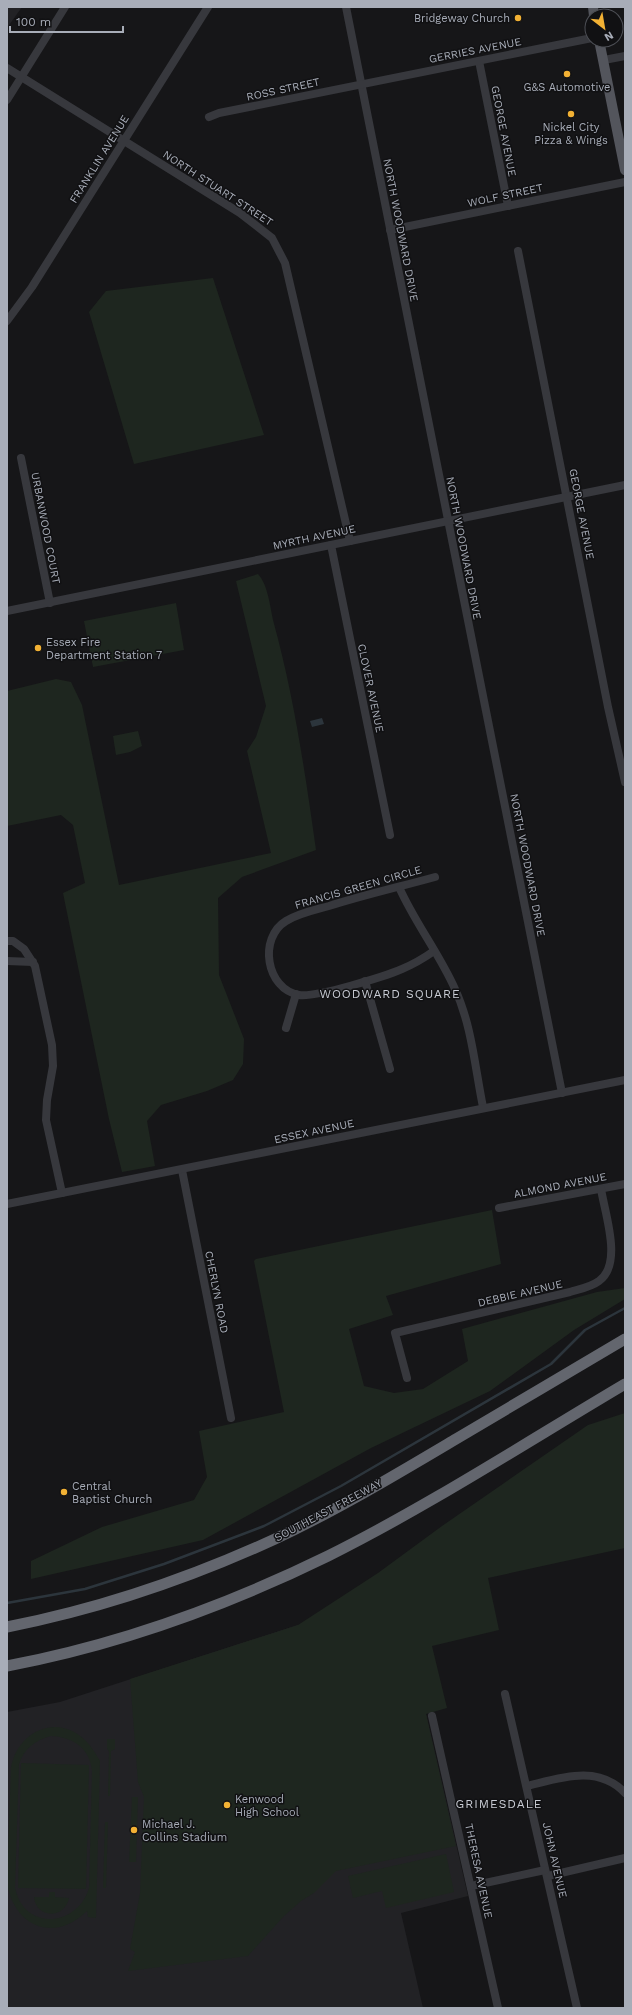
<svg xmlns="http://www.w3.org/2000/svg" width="632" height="2015" viewBox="0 0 632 2015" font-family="'Work Sans',sans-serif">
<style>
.built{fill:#222225}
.green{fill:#1e261f;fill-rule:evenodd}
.water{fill:#2c353c}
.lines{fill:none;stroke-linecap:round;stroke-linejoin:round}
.stream{stroke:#2c353c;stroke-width:2.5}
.minor{stroke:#37383d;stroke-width:8}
.major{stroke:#53555c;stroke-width:10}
.highway{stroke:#63666e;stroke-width:11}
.poi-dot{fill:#f2b134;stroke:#111113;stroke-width:1.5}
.labels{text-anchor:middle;stroke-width:3;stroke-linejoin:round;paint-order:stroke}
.poi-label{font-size:11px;fill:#a8adb8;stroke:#111113;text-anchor:start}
.street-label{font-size:11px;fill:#a8adb8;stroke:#111113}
.neighbourhood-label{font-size:12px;letter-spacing:1px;fill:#c9ccd4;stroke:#111113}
</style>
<rect width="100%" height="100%" fill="#161618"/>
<g class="built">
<path d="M7,7H22L7,28Z"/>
<path d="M298,1625L426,1714L468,1896L401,1913L423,2008H7V1712L60,1702Z"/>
</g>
<g class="green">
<path d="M213,278L264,435L134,464L89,312L106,291Z"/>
<path d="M258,574C268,585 270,606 273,620C294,696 305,772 316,850L242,877L218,898L219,975L244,1039L243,1064L233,1080L207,1091L161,1105L147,1121L155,1166L122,1172L109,1119L63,893L85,883L73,825L61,815L7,826V691L56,679L71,682L82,705L119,885L271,853L247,751L256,737L266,706L236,581Z"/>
<path d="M176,603L184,650L93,667L84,621Z"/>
<path d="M138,731L142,746L130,752L116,755L113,736Z"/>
<path d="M492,1210L501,1264L386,1296L393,1315L349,1329L364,1386L394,1393L423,1389L468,1361L462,1329L597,1292L625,1288V1299L574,1330L490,1391L371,1448L203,1540L31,1579V1561L102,1527L194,1500L207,1477L199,1431L284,1412L254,1261L256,1259Z"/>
<path d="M625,1413V1548L488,1578L499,1630L432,1646L447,1708L426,1714L456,1846L336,1871L314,1893L301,1901L284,1916L248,1956L128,1971L135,1952L130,1949L140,1893L144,1797L138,1782L130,1679L298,1625L378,1573L442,1526L588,1425Z"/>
<path d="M55,1727C78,1728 90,1743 100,1761L96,1918L88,1917L87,1911C54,1944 13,1926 7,1882L11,1767C16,1744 32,1728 55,1727ZM51,1736C73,1737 90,1748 92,1771L89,1888C77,1928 23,1931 15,1887L19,1764C24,1749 35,1740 51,1736Z"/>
<path d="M107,1739H115V1749L111,1751L110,1796H108L109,1752L107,1748Z"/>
<path d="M21,1763L89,1765L86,1889L18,1888Z"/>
<path d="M132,1797H138L136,1862H129Z"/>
<path d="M105,1822H108L106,1888H103Z"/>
<path d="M446,1854L454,1892L386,1908L382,1891L353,1898L348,1876Z"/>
<path d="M49,1892H55V1897L69,1898C65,1919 36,1919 34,1897H49Z"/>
</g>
<path class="water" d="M322,718L324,724L312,727L310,721Z"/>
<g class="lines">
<path class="stream" d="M7,1603L85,1589L164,1564L264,1526L341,1486L551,1364L585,1330L625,1308"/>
<g class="minor">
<path d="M346,7L562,1093"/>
<path d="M604,60L625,56"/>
<path d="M479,61L508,206"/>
<path d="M7,68L240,213L272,238L285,263L350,541"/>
<path d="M7,100L65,7"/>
<path d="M209,117L219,113L592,38"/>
<path d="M390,230L625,182"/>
<path d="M518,251L608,707L625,782"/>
<path d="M7,321L32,287L208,7"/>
<path d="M21,458L50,603"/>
<path d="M331,545L390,835"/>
<path d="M7,611L625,485"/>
<path d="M399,887C415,923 439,953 455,989C472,1026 475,1068 483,1107"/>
<path d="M7,941H13L24,949L35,966L52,1045L53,1066L47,1100L46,1120L62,1193"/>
<path d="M434,951C424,958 414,964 402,969C386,976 315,998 299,995C266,989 258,938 286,921C299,913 315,910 329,906C364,895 399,887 435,877"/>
<path d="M7,961L33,962"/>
<path d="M365,981L390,1069"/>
<path d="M286,1028L296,994"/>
<path d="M182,1170L231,1418"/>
<path d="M7,1204L625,1080"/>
<path d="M499,1208L625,1184"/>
<path d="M407,1378L395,1333L570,1292C580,1289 591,1287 599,1281C623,1264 605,1214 601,1189"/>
<path d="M505,1694L577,2008"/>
<path d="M432,1716L498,2008"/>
<path d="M527,1786C560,1778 598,1764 625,1793"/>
<path d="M548,1876L625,1858"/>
<path d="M471,1886L545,1870"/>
</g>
<g class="major">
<path d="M593,7L594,16"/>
<path d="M599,40L625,170"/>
</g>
<g class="highway">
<path d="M7,1627C99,1609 190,1578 275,1539C337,1510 397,1474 456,1439C512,1406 569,1372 625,1339"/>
<path d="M7,1666C118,1645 226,1606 328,1556C430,1505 527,1442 625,1384"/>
</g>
</g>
<g class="poi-dot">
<circle cx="518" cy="18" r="4"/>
<circle cx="567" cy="74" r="4"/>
<circle cx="571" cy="114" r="4"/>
<circle cx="38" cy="648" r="4"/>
<circle cx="64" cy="1492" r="4"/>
<circle cx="227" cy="1805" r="4"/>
<circle cx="134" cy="1830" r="4"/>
</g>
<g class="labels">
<g class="poi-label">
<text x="510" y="22" text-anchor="end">Bridgeway Church</text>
<text x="567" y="91" text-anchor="middle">G&amp;S Automotive</text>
<text x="571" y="131" text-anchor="middle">Nickel City<tspan x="571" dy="13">Pizza &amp; Wings</tspan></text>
<text x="46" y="646">Essex Fire<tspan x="46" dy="13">Department Station 7</tspan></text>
<text x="72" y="1490">Central<tspan x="72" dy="13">Baptist Church</tspan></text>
<text x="235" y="1803">Kenwood<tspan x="235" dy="13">High School</tspan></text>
<text x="142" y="1828">Michael J.<tspan x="142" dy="13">Collins Stadium</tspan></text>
</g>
<g class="street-label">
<text transform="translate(475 50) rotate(-11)" y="4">GERRIES AVENUE</text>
<text transform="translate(283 89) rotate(-12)" y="4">ROSS STREET</text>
<text transform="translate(504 131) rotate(79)" y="4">GEORGE AVENUE</text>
<text transform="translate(99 159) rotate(-58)" y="4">FRANKLIN AVENUE</text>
<text transform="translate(218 188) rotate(33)" y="4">NORTH STUART STREET</text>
<text transform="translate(505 195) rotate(-12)" y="4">WOLF STREET</text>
<text transform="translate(401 230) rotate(79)" y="4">NORTH WOODWARD DRIVE</text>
<text transform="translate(582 514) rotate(79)" y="4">GEORGE AVENUE</text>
<text transform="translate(46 528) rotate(79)" y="4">URBANWOOD COURT</text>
<text transform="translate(314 537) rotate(-12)" y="4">MYRTH AVENUE</text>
<text transform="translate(464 548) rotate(79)" y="4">NORTH WOODWARD DRIVE</text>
<text transform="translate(371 688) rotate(78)" y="4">CLOVER AVENUE</text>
<text transform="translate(528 865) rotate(79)" y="4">NORTH WOODWARD DRIVE</text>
<text transform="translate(358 887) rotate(-16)" y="4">FRANCIS GREEN CIRCLE</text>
<text transform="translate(314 1131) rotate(-12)" y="4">ESSEX AVENUE</text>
<text transform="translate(560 1185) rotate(-11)" y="4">ALMOND AVENUE</text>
<text transform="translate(217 1292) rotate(79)" y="4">CHERLYN ROAD</text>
<text transform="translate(520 1293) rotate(-13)" y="4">DEBBIE AVENUE</text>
<text transform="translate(328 1510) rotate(-28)" y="4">SOUTHEAST FREEWAY</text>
<text transform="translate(555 1860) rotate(77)" y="4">JOHN AVENUE</text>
<text transform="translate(479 1871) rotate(78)" y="4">THERESA AVENUE</text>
</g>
<g class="neighbourhood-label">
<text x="390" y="998">WOODWARD SQUARE</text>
<text x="499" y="1808">GRIMESDALE</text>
</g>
</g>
<rect width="632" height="2015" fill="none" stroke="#a8adb8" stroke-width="16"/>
<g transform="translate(604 28) rotate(149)"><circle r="19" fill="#111113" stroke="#4d4f55"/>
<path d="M0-3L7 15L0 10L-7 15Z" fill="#f2b134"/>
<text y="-6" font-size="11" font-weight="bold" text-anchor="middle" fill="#a8adb8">N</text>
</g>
<path d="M10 26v6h113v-6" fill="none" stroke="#a8adb8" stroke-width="2"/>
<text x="16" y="26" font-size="12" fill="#a8adb8" stroke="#111113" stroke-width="3" paint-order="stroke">100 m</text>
</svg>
